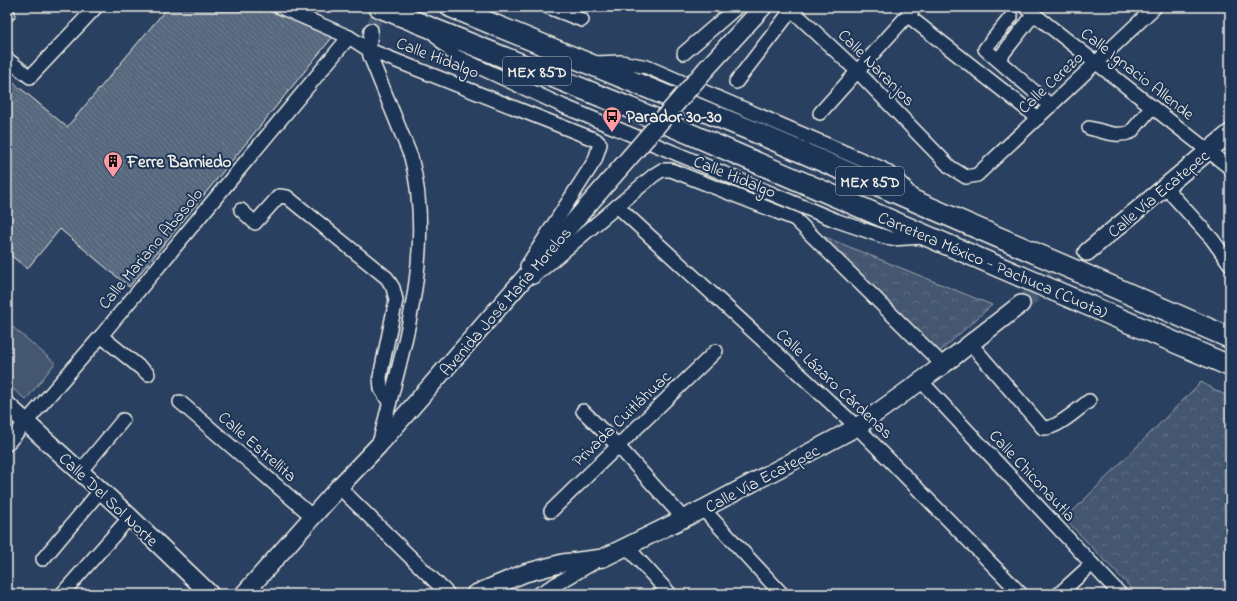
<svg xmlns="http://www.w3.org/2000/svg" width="1237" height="601" viewBox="0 0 1237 601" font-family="'Indie Flower',sans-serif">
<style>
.forest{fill:url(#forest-crowns);stroke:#9ca4ac}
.pitch{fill:#445771;stroke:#9ca4ac}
.building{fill:url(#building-back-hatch);stroke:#f4f1e8}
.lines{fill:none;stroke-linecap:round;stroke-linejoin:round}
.minor-tunnel{stroke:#485b74;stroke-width:13;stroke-dasharray:13 6;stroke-linecap:butt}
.major-tunnel{stroke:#485b74;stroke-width:17;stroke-dasharray:17 8;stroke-linecap:butt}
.minor-casing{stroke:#f4f1e8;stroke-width:16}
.major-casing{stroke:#f4f1e8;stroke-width:20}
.highway-casing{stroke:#f4f1e8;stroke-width:23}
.minor{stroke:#1d3557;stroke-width:13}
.major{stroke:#1d3557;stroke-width:17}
.highway{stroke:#1d3557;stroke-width:20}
.major-bridge-casing{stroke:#f4f1e8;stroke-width:20;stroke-linecap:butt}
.highway-bridge-casing{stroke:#f4f1e8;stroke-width:23;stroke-linecap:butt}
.major-bridge{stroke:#1d3557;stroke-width:17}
.highway-bridge{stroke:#1d3557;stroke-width:20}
.labels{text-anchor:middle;stroke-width:4;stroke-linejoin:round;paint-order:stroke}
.shield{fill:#1d3557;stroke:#b4b9bc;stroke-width:1}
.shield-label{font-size:16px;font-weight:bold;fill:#f4f1e8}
.street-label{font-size:17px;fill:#f4f1e8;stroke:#1d3557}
.poi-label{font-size:17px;font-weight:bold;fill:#f4f1e8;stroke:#1d3557;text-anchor:start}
</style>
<defs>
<pattern id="forest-crowns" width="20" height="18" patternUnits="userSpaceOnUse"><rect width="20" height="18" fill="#445771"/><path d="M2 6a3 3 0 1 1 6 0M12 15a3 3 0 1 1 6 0" fill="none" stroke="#607085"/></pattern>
<pattern id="building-back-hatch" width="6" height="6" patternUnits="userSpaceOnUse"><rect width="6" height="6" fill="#56677d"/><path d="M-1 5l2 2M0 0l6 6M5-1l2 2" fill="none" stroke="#6f7d8f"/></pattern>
</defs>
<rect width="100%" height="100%" fill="#2a4060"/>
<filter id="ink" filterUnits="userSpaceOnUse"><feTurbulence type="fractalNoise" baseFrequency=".025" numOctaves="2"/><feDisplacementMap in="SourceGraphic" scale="8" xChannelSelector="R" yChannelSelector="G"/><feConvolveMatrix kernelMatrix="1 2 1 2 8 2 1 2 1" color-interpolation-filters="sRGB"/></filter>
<g filter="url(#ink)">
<g class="forest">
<path d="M820,235L992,305L938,353Z"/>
<path d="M1201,382L1230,398V584L1220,594H1137L1065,519Z"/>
</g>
<path class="pitch" d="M7,322L55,363L26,400L7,384Z"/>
<path class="building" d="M168,7H257L335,34L129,287L60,229L27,269L7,252V77L67,127Z"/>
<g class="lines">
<path class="minor-tunnel" d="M371,30L381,7"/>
<path class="major-tunnel" d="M1021,304L1087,252"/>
<defs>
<g id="minor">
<path d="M280,7L349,37L369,50L596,140L600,144L595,160L527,266"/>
<path d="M548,7L582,20"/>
<path d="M1025,7L1230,168"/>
<path d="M7,13L8,14"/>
<path d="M907,15L1038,118"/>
<path d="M1011,17L985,49L1051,106"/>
<path d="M371,30L369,50L370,56L411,157C436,252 402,351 379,444"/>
<path d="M432,31L455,56L563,106L799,205L835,220L891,239L923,237"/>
<path d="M684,53L737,7"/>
<path d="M7,59L30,77L96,7"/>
<path d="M998,60L1034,14"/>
<path d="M595,63L621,62L647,67L881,168L896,178L914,198"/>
<path d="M736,82L790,12L793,11L857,71L950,167L966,177L977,175L1155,7"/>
<path d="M820,113L915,7"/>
<path d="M1089,128C1103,131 1117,138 1131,132L1152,107"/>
<path d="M1165,187L1212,239L1230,264"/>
<path d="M617,206L857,427L1021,594"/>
<path d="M241,210L255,223L279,196L287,197L387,278L393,288L396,300L380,377L381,389L389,402"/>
<path d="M533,277L654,175L662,170H671L795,219L943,365"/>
<path d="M101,336L148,374"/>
<path d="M970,343L1043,428C1056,430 1079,408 1089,401"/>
<path d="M921,381L1120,594"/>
<path d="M180,402L313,517"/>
<path d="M583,411L618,446L684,519"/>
<path d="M7,444L101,336L349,37"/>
<path d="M79,473L123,420"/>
<path d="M339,487L448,594"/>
<path d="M703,509L782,594"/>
<path d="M551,511L716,351"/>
<path d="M627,547L670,594"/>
<path d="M43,559L100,491"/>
<path d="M62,594L130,517"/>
<path d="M539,594L598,560"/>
<path d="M1059,594L1092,564"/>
</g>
<g id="major">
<path d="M706,69L763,7"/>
<path d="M1087,252L1230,133"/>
<path d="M7,405L130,517L210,594"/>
<path d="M244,594L339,487L379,445L636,150"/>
<path d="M475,594L525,573L563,563L603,558L703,509L857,427L943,365L1021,304"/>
</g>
<g id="highway">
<path d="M379,7L630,108L1020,276"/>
<path d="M451,7L755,132L1044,257"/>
<path d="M1079,272L1230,338"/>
<path d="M1055,291L1230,366"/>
</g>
</defs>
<use href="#minor" class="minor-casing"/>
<use href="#major" class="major-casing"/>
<use href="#highway" class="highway-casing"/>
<use href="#minor" class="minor"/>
<use href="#major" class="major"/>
<use href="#highway" class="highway"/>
<defs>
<path id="major-bridge" d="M636,150L706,69"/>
<g id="highway-bridge">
<path d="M1044,257L1079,272"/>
<path d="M1020,276L1055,291"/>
</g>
</defs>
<use href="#major-bridge" class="major-bridge-casing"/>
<use href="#highway-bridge" class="highway-bridge-casing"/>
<use href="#major-bridge" class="major-bridge"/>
<use href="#highway-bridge" class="highway-bridge"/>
</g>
</g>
<defs>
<symbol id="bus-pin" viewBox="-11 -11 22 30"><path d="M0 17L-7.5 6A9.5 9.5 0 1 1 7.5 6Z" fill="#ff9aa2" stroke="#1d3557"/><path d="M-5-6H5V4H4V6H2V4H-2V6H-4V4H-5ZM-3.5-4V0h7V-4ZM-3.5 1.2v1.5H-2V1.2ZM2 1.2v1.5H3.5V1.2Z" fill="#111"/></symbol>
<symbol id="building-pin" viewBox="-11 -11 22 30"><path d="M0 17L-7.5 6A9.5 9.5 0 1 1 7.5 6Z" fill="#ff9aa2" stroke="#1d3557"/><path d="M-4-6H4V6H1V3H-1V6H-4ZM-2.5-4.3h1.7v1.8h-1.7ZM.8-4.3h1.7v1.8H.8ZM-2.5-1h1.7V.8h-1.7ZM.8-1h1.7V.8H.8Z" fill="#111"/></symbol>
</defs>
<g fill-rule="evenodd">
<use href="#bus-pin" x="601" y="105" width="22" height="30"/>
<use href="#building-pin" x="102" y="150" width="22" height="30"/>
</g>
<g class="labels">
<g class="shield">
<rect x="503" y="57" width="68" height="28" rx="3"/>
<rect x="836" y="167" width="68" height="28" rx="3"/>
</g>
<g class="shield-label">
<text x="537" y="77">MEX 85D</text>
<text x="870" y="187">MEX 85D</text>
</g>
<g class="street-label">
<text transform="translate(438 57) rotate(21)" y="6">Calle Hidalgo</text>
<text transform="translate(877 67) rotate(45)" y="6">Calle Naranjos</text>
<text transform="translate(1138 73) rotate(38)" y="6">Calle Ignacio Allende</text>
<text transform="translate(1050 82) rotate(-43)" y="6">Calle Cerezo</text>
<text transform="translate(735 176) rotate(22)" y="6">Calle Hidalgo</text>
<text transform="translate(1158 193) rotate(-40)" y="6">Calle Vía Ecatepec</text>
<text transform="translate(150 248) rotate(-50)" y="6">Calle Mariano Abasolo</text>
<text transform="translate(993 264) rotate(23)" y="6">Carretera México - Pachuca (Cuota)</text>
<text transform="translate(505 301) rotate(-49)" y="6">Avenida José María Morelos</text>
<text transform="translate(835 383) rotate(43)" y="6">Calle Lázaro Cárdenas</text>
<text transform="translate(621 418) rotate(-44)" y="6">Privada Cuitláhuac</text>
<text transform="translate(258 446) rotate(41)" y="6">Calle Estrellita</text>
<text transform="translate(1033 475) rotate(47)" y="6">Calle Chiconautla</text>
<text transform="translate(762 478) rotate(-28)" y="6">Calle Vía Ecatepec</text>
<text transform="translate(109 499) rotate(43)" y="6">Calle Del Sol Norte</text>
</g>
<g class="poi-label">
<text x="626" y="122">Parador 30-30</text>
<text x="127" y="167">Ferre Barniedo</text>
</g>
</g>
<rect width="1237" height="601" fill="none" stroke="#1d3557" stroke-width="24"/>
<rect x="12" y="12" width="1213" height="577" fill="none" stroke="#f4f1e8" stroke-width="1.5" filter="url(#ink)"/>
</svg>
